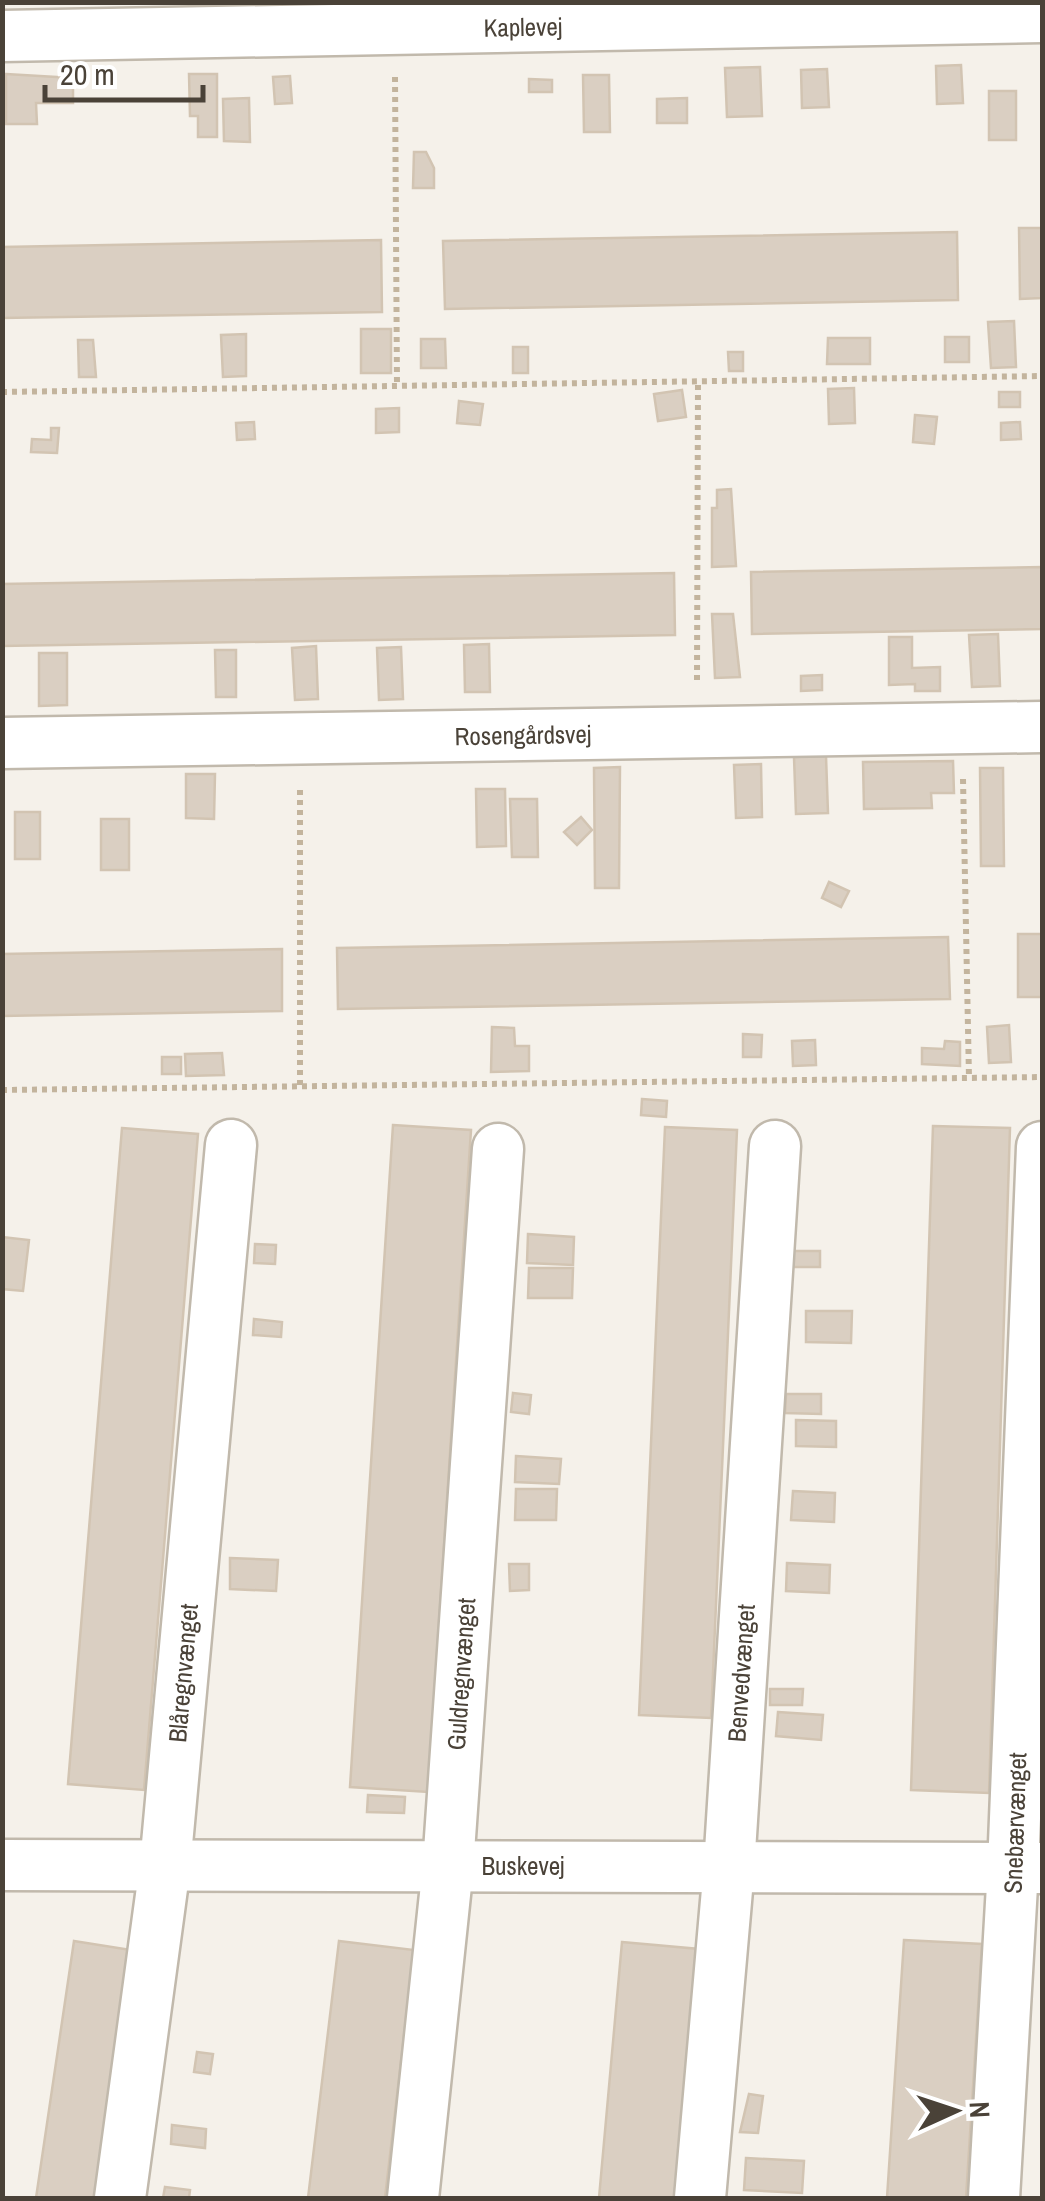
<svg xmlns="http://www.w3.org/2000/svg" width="1045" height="2201" viewBox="0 0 1045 2201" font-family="'Archivo Narrow',sans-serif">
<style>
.building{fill:#dacfc2;stroke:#d2c4b2;stroke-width:2.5}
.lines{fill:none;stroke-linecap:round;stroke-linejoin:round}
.minor-casing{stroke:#c1b9ac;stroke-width:55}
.path{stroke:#c3b49d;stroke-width:6;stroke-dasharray:5 5;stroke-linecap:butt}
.minor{stroke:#fff;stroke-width:50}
.labels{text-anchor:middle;stroke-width:8;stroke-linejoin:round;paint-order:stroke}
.street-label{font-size:25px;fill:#4a4238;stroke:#fff}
</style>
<rect width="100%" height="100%" fill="#f5f1ea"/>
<g class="building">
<path d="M961,65L963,103L937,104L936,66Z"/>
<path d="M760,67L762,116L727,117L725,68Z"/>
<path d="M827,69L829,107L802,108L801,70Z"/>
<path d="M6,74L73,78V103H36L37,124H6Z"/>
<path d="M189,74H217V137H198V116H190Z"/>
<path d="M583,75H609L610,132H584Z"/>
<path d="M290,76L292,103L275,104L273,77Z"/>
<path d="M529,79L552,80V92H529Z"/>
<rect x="989" y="91" width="27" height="49"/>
<path d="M249,98L250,142L224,141L223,99Z"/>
<path d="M687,98V123H657V99Z"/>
<path d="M414,152H426L434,168V188H413Z"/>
<path d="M1019,228H1042V298L1020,299Z"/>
<path d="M957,232L958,300L445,309L443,241Z"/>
<path d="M381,240L382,312L2,318V247Z"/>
<path d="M1014,321L1016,367L991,368L988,322Z"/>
<rect x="361" y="329" width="30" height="44"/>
<path d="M246,334V376L223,377L221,335Z"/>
<rect x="945" y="337" width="24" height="25"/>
<path d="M828,338H870V364H827Z"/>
<path d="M421,339H445L446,368H421Z"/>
<path d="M78,340H93L96,377H79Z"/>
<rect x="513" y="347" width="15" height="26"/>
<path d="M728,352H743V371H729Z"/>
<path d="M854,388L855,423L829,424L828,389Z"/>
<path d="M682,390L686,417L658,421L654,394Z"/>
<rect x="999" y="392" width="21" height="15"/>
<path d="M459,401L483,404L480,425L457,423Z"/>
<path d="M399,408V432L376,433V409Z"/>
<path d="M915,415L937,417L934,444L913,442Z"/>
<path d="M254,422L255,439L237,440L236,423Z"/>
<path d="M1020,422L1021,439L1001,440V423Z"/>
<path d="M51,428H59L57,453L31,452L32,439L51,440Z"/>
<path d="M731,489L736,566L712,567V508H717V490Z"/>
<path d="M1042,567V629L752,634L751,572Z"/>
<path d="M674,573L675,635L2,646V584Z"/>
<path d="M712,614H733L740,677L715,678Z"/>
<path d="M998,634L1000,686L972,687L969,635Z"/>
<path d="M889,637H912V668L940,667V691H915V684L889,685Z"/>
<path d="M489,644L490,692H465L464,645Z"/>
<path d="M316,646L318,699L295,700L292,648Z"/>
<path d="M401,647L403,699L379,700L377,648Z"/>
<path d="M215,650H236V697H216Z"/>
<path d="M39,653H67V705L39,706Z"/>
<path d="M822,675V690L801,691V676Z"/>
<path d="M826,756L828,813L796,814L794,757Z"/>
<path d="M953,761L954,793H931L932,808L864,809L863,762Z"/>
<path d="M761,764L762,817L736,818L734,765Z"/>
<path d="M620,767L619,888H595L594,768Z"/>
<path d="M980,768H1003L1004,866H981Z"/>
<path d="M186,774H215L214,819L186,818Z"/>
<path d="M476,789H505L506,846L477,847Z"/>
<path d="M510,799H537L538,857H512Z"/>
<rect x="15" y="812" width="25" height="47"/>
<path d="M581,817L592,830L577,845L564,832Z"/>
<rect x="101" y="819" width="28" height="51"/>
<path d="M829,882L849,891L841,907L822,898Z"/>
<rect x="1018" y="934" width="24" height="63"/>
<path d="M948,937L950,999L338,1009L337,948Z"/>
<path d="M282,949V1011L2,1016V954Z"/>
<path d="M1009,1025L1011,1062L989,1063L987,1027Z"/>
<path d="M492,1027L514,1028L515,1046H529V1071L491,1072Z"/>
<path d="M743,1034L762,1035L761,1057H743Z"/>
<path d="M815,1040L816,1065L793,1066L792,1041Z"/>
<path d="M945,1041L960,1042V1066L922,1064V1048L944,1049Z"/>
<path d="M222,1053L224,1075L186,1076L185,1054Z"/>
<rect x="162" y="1057" width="19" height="17"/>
<path d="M642,1099L667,1101L666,1117L641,1115Z"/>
<path d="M393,1125L471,1130L428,1792L350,1787Z"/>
<path d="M933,1126L1010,1128L989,1793L911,1790Z"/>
<path d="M665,1127L737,1130L711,1718L639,1715Z"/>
<path d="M122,1128L198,1134L144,1790L68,1784Z"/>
<path d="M528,1234L574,1237L573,1265L527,1263Z"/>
<path d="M2,1237L29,1240L23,1291L2,1289Z"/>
<path d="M255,1244L276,1245L275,1264L254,1263Z"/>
<rect x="793" y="1251" width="27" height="16"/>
<path d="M529,1268H573L572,1298H528Z"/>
<path d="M806,1311H852L851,1343L806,1342Z"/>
<path d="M254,1319L282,1322L281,1337L253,1335Z"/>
<path d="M513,1393L531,1395L529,1414L511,1412Z"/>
<path d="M786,1394H821V1414L785,1413Z"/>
<path d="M796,1420L836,1421V1447L796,1446Z"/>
<path d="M516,1456L561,1459L559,1484L515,1482Z"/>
<path d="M516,1489H557L556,1520H515Z"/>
<path d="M793,1491L835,1493L834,1522L791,1520Z"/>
<path d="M230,1558L278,1560L276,1591L230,1589Z"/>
<path d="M787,1563L830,1565L829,1593L786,1591Z"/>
<path d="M509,1564H529V1590L510,1591Z"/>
<path d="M770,1689H803L802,1705H770Z"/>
<path d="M778,1712L823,1715L821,1740L776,1736Z"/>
<path d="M368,1795L405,1797L404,1813L367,1812Z"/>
<path d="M904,1940L982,1944L966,2198H887Z"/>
<path d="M74,1941L131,1950L95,2198H36Z"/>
<path d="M339,1941L414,1950L385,2198H308Z"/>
<path d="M622,1942L699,1949L676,2198H599Z"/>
<path d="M197,2052L213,2054L210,2074L194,2072Z"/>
<path d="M749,2094L763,2096L758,2133L740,2132Z"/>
<path d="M172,2125L206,2129L205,2148L171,2144Z"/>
<path d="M746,2158L804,2161L802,2193L744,2190Z"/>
<path d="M165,2187L190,2190L189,2198H163Z"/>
</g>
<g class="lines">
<defs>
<g id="minor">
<path d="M2,36L1042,17"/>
<path d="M2,743L1042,727"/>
<path d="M2,1865L1042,1868"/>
<path d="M120,2198L165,1866L231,1145"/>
<path d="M413,2198L448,1866L498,1149"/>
<path d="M700,2198L729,1867L775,1146"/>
<path d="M994,2198L1013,1868L1042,1147"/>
</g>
</defs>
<use href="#minor" class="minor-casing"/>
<g class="path">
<path d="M395,77L397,386"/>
<path d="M2,392L1042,376"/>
<path d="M697,680L698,381"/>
<path d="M963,779L969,1078"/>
<path d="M300,790V1087"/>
<path d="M2,1090L1042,1077"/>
</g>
<use href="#minor" class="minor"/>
</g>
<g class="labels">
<g class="street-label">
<text transform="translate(523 27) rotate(-1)" y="9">Kaplevej</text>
<text transform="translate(523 735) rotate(-1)" y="9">Rosengårdsvej</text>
<text transform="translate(183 1673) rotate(-85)" y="9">Blåregnvænget</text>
<text transform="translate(741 1673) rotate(-86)" y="9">Benvedvænget</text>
<text transform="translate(461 1674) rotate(-86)" y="9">Guldregnvænget</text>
<text transform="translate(1015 1823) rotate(-88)" y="9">Snebærvænget</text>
<text x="523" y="1875">Buskevej</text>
</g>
</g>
<rect width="1045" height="2201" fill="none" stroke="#4a4238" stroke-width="10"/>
<g transform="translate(955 2111) rotate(87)" stroke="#ffffff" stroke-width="8" paint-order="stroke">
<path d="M0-8L18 38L0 25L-18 38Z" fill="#4a4238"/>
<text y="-15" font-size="28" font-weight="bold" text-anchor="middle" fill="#4a4238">N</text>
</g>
<path d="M45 85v15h158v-15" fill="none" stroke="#4a4238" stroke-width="5"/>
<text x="60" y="85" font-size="30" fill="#4a4238" stroke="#ffffff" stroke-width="8" paint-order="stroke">20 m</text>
</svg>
